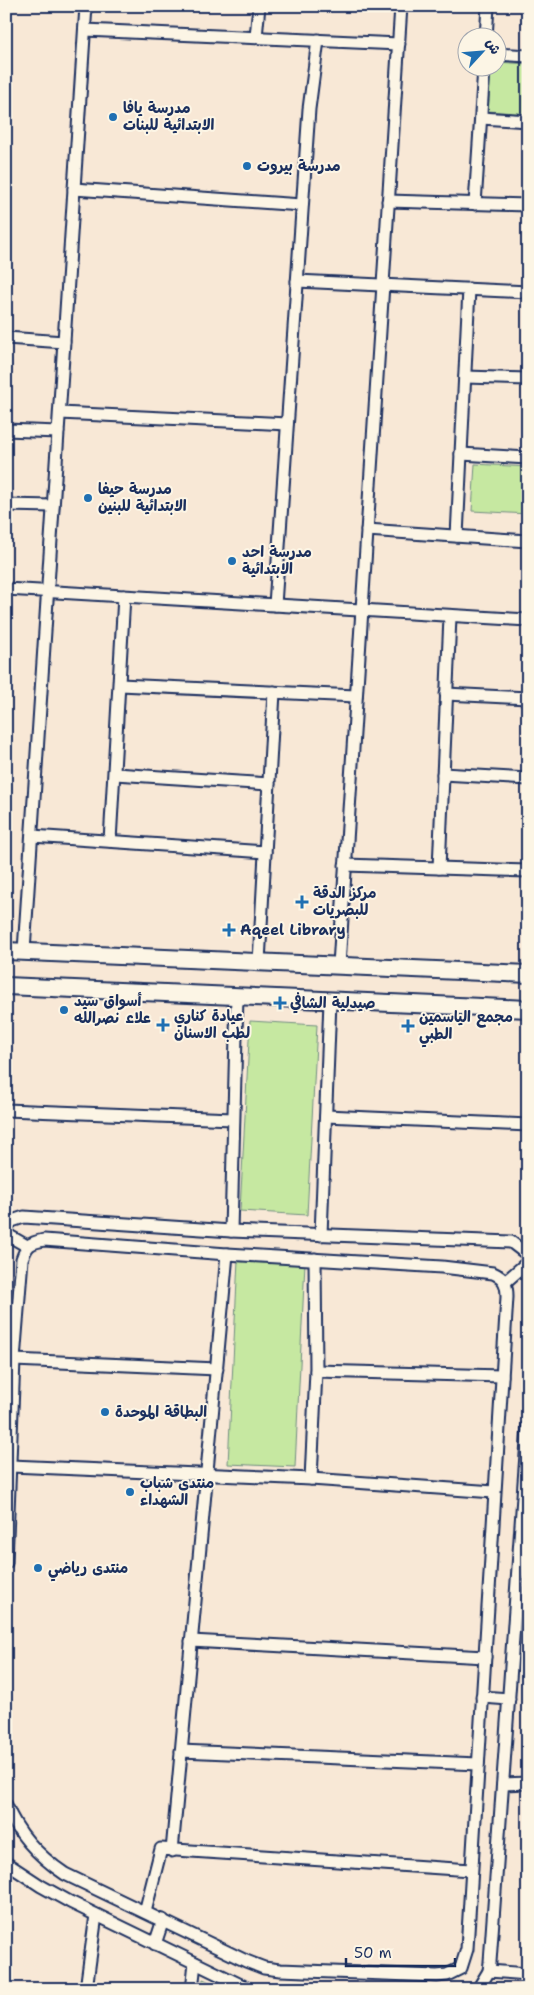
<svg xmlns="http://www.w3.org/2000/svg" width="534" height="1995" viewBox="0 0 534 1995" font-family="'Shantell Sans','Playpen Sans Arabic',sans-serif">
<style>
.green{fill:#c6e8a1;stroke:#708c80}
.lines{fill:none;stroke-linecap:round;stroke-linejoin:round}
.street-casing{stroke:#1b2f5e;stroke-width:15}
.secondary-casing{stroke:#1b2f5e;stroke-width:20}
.street{stroke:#fcf5e5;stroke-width:11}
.secondary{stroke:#fcf5e5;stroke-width:16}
.poi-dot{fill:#1f6fb2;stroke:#fcf5e5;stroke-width:2}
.labels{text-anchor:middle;stroke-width:4;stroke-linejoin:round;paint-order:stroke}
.poi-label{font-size:15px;font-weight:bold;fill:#1b2f5e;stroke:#fcf5e5;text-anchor:start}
</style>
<rect width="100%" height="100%" fill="#f8e8d6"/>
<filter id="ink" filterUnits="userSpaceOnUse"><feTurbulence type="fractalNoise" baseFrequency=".02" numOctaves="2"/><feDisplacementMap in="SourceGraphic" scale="10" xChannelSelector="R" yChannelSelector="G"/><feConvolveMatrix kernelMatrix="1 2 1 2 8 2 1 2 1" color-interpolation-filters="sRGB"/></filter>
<g filter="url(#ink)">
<g class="green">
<path d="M497,62L528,64V114L488,111L491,68H496Z"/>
<path d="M475,464L528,467V514L472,511Z"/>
<path d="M250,1021L317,1025L307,1215L240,1211Z"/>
<path d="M238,1260L305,1263L295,1467L228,1464Z"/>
<path d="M203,1979L227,1989H202Z"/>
</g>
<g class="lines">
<defs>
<g id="street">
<path d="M85,30L399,44"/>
<path d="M256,37L259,6"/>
<path d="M486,38L488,6"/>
<path d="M496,54L528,56"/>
<path d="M481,118L528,121"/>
<path d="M74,189L302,205"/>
<path d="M388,201L528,205"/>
<path d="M475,204L484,68"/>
<path d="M297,281L528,292"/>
<path d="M6,338L64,342"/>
<path d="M465,377L528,379"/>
<path d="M60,413L287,424"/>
<path d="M6,430L58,432"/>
<path d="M461,454L528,458"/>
<path d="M6,505L53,506"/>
<path d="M367,530L528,541"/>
<path d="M457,536L469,289"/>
<path d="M6,589L528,620"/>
<path d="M275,605L309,109L318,40"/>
<path d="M120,685L356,696"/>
<path d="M446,694L528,698"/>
<path d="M115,774L269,784"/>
<path d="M443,774L528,779"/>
<path d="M32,836L265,852"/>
<path d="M110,841L124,596"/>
<path d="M345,865L528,871"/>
<path d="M439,868L450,617"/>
<path d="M24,951L86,6"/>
<path d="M259,962L274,692"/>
<path d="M339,965L401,6"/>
<path d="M6,1110L233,1119"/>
<path d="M326,1116L528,1125"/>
<path d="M6,1227L12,1221L24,1217L231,1231L511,1242L528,1255"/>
<path d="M231,1231L237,996"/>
<path d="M6,1234L27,1246"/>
<path d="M321,1235L330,1001"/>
<path d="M505,1282L528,1262"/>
<path d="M14,1360L217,1369"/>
<path d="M316,1371L502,1376"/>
<path d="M11,1466L311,1479L494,1492"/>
<path d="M311,1479L316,1371L315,1259"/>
<path d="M6,1563L14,1360L22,1259C27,1245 29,1243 44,1240L227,1254L442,1267L493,1273C505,1278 507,1285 507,1297L467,1949L461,1968L447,1975L437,1976L280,1970L264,1968L246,1961L65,1874C38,1856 18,1835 6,1805"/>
<path d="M191,1641L485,1657"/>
<path d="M482,1697L509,1699"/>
<path d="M181,1751L478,1764"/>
<path d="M503,1784L528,1783"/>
<path d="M172,1851L227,1254"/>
<path d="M6,1863L41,1886L70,1902L249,1989"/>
<path d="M145,1912L161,1849L471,1870"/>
<path d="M155,1944L163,1920"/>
<path d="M489,1971L528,1974"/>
<path d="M86,1989L96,1915"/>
<path d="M192,1989L195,1963"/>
<path d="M478,1989L489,1971L490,1962L528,1426"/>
</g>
<g id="secondary">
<path d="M6,951L528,974"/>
<path d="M6,986L528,1009"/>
</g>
</defs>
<use href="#street" class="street-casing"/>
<use href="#secondary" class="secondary-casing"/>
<use href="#street" class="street"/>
<use href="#secondary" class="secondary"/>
</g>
</g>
<g class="poi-dot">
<circle cx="113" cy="117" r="5"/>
<circle cx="247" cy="166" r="5"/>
<circle cx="88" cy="498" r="5"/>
<circle cx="232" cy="561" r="5"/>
<path d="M299.5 894.5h5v5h5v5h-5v5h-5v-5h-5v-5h5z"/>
<path d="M226.5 922.5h5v5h5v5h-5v5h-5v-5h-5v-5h5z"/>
<path d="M277.5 995.5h5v5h5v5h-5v5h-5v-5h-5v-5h5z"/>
<circle cx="64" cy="1010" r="5"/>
<path d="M160.5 1017.5h5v5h5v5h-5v5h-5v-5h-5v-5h5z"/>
<path d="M405.5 1018.5h5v5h5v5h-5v5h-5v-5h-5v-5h5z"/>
<circle cx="105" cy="1412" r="5"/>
<circle cx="130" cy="1492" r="5"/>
<circle cx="38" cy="1568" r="5"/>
</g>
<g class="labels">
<g class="poi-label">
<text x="123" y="113">مدرسة يافا<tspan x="123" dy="17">الابتدائية للبنات</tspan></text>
<text x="257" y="171">مدرسة بيروت</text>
<text x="98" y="494">مدرسة حيفا<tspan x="98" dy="17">الابتدائية للبنين</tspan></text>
<text x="242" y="557">مدرسة احد<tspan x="242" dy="17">الابتدائية</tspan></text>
<text x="313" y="898">مركز الدقة<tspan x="313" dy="17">للبصريات</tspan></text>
<text x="240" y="935">Aqeel Library</text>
<text x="74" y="1006">أسواق سيد<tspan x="74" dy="17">علاء نصرالله</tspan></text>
<text x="290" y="1008">صيدلية الشافي</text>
<text x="174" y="1021">عيادة كناري<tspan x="174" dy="17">لطب الاسنان</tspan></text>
<text x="419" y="1022">مجمع الياسمين<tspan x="419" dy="17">الطبي</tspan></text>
<text x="115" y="1417">البطاقة الموحدة</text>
<text x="140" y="1488">منتدى شباب<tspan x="140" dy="17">الشهداء</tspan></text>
<text x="48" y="1573">منتدى رياضي</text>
</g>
</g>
<rect width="534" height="1995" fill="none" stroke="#fcf5e5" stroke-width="25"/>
<rect x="12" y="12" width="509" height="1970" fill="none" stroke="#1b2f5e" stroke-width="2" filter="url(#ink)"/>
<g transform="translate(482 52) rotate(64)"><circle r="24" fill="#fcf5e5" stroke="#a2a6af"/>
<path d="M0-4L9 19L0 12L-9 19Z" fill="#1f6fb2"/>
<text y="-8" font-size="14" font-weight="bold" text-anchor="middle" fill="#1b2f5e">ش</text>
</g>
<path d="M346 1958v8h109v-8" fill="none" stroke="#1b2f5e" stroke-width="2.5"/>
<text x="354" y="1958" font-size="15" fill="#1b2f5e" stroke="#fcf5e5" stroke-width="4" paint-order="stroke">50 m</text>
</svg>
